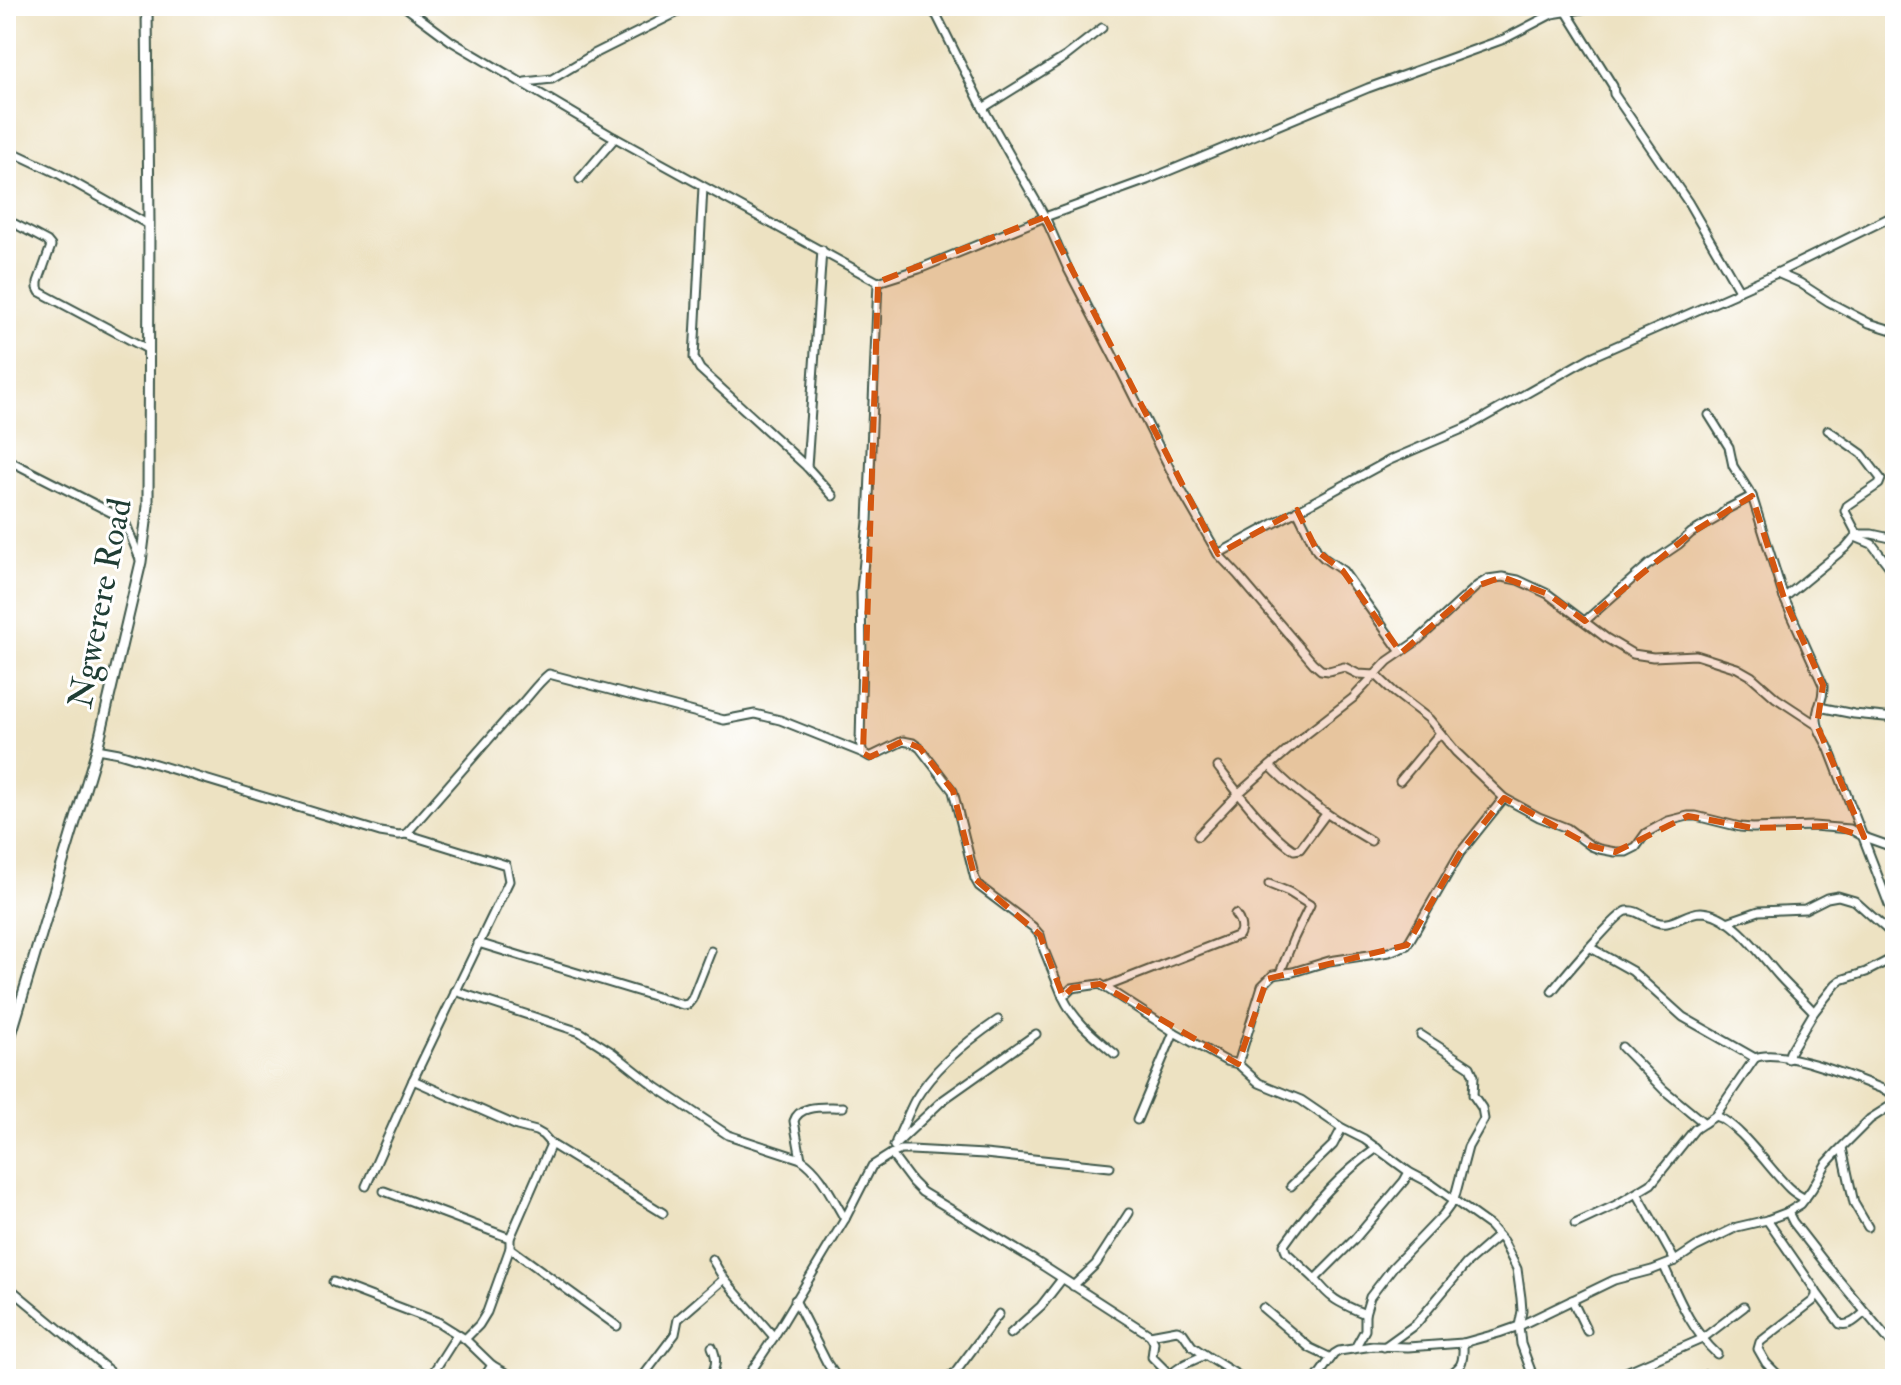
<svg xmlns="http://www.w3.org/2000/svg" width="1901" height="1385" viewBox="0 0 1901 1385" font-family="'IM FELL Double Pica',serif">
<style>
.lines{fill:none;stroke-linecap:round;stroke-linejoin:round}
.minor-casing{stroke:#3e5649;stroke-width:11}
.major-casing{stroke:#3e5649;stroke-width:13}
.minor{stroke:#fff;stroke-width:7}
.major{stroke:#fff;stroke-width:9}
.marked{fill:#d45610;fill-opacity:0.2;stroke:#d45610;stroke-width:6;stroke-dasharray:16 10;stroke-linejoin:round}
.labels{text-anchor:middle;stroke-width:6;stroke-linejoin:round;paint-order:stroke}
.street-label{font-size:34px;fill:#1f3d34;stroke:#fff}
</style>
<rect width="100%" height="100%" fill="#fff"/>
<filter id="ink" filterUnits="userSpaceOnUse"><feTurbulence type="fractalNoise" baseFrequency=".0125" numOctaves="2"/><feDisplacementMap in="SourceGraphic" scale="16" xChannelSelector="R" yChannelSelector="G"/><feConvolveMatrix kernelMatrix="1 2 1 2 8 2 1 2 1" color-interpolation-filters="sRGB"/></filter>
<filter id="wash" filterUnits="userSpaceOnUse"><feTurbulence type="fractalNoise" baseFrequency=".006" numOctaves="4" result="noise"/><feDisplacementMap in="SourceGraphic" scale="32" xChannelSelector="R" yChannelSelector="G"/><feGaussianBlur stdDeviation="1.8" result="paint"/><feColorMatrix in="noise" values="0 0 0 0 0 0 0 0 0 0 0 0 0 0 0 0 0 1.4 0 .05"/><feComposite in="paint" operator="in"/></filter>
<g filter="url(#wash)">
<rect width="100%" height="100%" fill="#ede2c2"/>
</g>
<g filter="url(#ink)">
<g class="lines">
<defs>
<g id="minor">
<path d="M404,6L451,41L610,135L878,282L919,269L1045,217L1147,180L1368,88L1504,39L1552,14L1601,6"/>
<path d="M932,6L983,108L1045,217L1068,269L1122,373L1176,481L1218,554L1390,460L1467,427L1591,357L1734,294L1739,290L1777,273L1895,215"/>
<path d="M1563,6L1613,86L1614,94L1688,202L1739,290"/>
<path d="M935,14L948,6"/>
<path d="M525,82L552,79L594,54L690,6"/>
<path d="M983,108L1065,57L1102,28"/>
<path d="M6,149L57,173L149,225"/>
<path d="M580,179L615,138"/>
<path d="M703,187L694,358L700,369L807,467L833,496"/>
<path d="M15,224L47,241L51,246L38,282V288L40,292L149,350"/>
<path d="M1777,273L1800,283L1829,302L1869,323L1895,331"/>
<path d="M878,282L868,522L861,590L862,657L860,742L863,753L870,757L903,741L913,743L920,748L953,791L975,879L979,886L1033,927L1040,935L1044,950L1063,997L1072,988L1100,984L1174,1032L1226,1061L1238,1064L1259,1083L1301,1100L1342,1128L1364,1139L1409,1172L1430,1183L1490,1226L1503,1241L1517,1269L1521,1298L1522,1311L1519,1326L1521,1344L1534,1379"/>
<path d="M1709,415L1729,447L1733,466L1752,496L1784,598L1823,685C1824,702 1817,705 1817,718C1816,728 1825,740 1829,749L1891,910L1895,940"/>
<path d="M6,459L120,517L126,524L141,562"/>
<path d="M807,467L822,250"/>
<path d="M1297,510L1317,551L1324,558L1343,571L1401,652"/>
<path d="M1857,534H1872L1895,539"/>
<path d="M1855,537L1872,544L1895,574"/>
<path d="M1218,554L1237,574L1313,663L1321,670L1329,671L1344,667L1358,674L1376,675L1394,692L1429,719L1456,752L1504,798L1539,817L1567,828L1591,846L1599,849L1615,852H1626L1636,847L1646,833L1668,821L1688,816H1696L1740,827L1753,828L1813,826L1850,829L1864,837L1895,848"/>
<path d="M1784,598L1846,547L1857,534L1845,511L1847,506L1879,484L1881,479L1862,454L1828,430"/>
<path d="M1585,621L1648,565L1679,544L1691,533L1717,518L1727,509L1752,496"/>
<path d="M1819,707L1854,714L1895,718"/>
<path d="M97,749L119,753L380,832L399,835L406,834L511,714C526,702 534,686 549,674L724,720L755,714L780,720L863,753"/>
<path d="M1270,766C1302,799 1332,818 1371,841"/>
<path d="M1218,767C1238,793 1267,832 1294,850L1300,849L1326,814"/>
<path d="M1400,781L1440,733"/>
<path d="M1198,836L1239,793L1304,736L1353,698L1388,661L1417,641L1477,586L1488,579L1502,577L1518,580L1548,594L1606,638L1633,654L1653,657L1696,655L1737,668L1751,676L1776,698L1817,725"/>
<path d="M1269,884L1289,892L1310,905L1293,940L1280,973"/>
<path d="M1727,922L1759,911L1805,909L1827,898L1838,896L1855,901L1893,935"/>
<path d="M478,943L683,1005L688,1004L692,999L711,951"/>
<path d="M1591,948L1632,971L1683,1017L1755,1058C1782,1046 1867,1083 1895,1094"/>
<path d="M1105,987L1239,935C1243,928 1240,920 1235,914"/>
<path d="M455,991L580,1032L613,1053L656,1087L728,1135L801,1159C822,1173 832,1198 845,1219"/>
<path d="M1552,991C1561,980 1618,912 1627,911C1639,908 1652,926 1667,923C1679,921 1689,912 1701,912C1733,913 1761,956 1780,977C1791,989 1803,1000 1814,1012"/>
<path d="M1063,997C1074,1021 1095,1037 1115,1054"/>
<path d="M1622,1047L1664,1090L1704,1123L1715,1116L1755,1058"/>
<path d="M1788,1059L1790,1052L1814,1012L1836,984L1841,980L1866,972L1895,957"/>
<path d="M1238,1064L1262,986L1273,975L1293,972L1329,961L1389,952L1407,945L1460,853L1504,798"/>
<path d="M413,1080L517,1126L536,1131L543,1135L551,1144L510,1238V1248L487,1312L479,1325L465,1339"/>
<path d="M1715,1116C1738,1122 1771,1171 1789,1188C1794,1193 1800,1196 1805,1199"/>
<path d="M1137,1120L1174,1032"/>
<path d="M896,1141C903,1128 908,1113 915,1100C934,1068 967,1041 998,1020"/>
<path d="M551,1144L663,1213"/>
<path d="M894,1146L943,1100L1036,1034"/>
<path d="M1842,1148L1854,1203L1868,1227"/>
<path d="M891,1154L901,1150H911L985,1154L1110,1167"/>
<path d="M801,1159L794,1121C800,1103 827,1108 843,1107"/>
<path d="M366,1186L413,1080L509,881L506,865L406,834"/>
<path d="M1291,1186L1333,1145L1342,1128"/>
<path d="M384,1191L510,1238"/>
<path d="M1637,1193L1675,1261"/>
<path d="M1788,1212L1793,1222L1828,1267L1892,1344L1895,1339"/>
<path d="M1767,1220L1816,1291V1296L1813,1301L1760,1342L1758,1349L1766,1363L1782,1379"/>
<path d="M1575,1224L1616,1205L1651,1184L1695,1129L1704,1123"/>
<path d="M510,1248L617,1326"/>
<path d="M712,1259L724,1279L774,1337"/>
<path d="M1664,1266C1678,1297 1691,1330 1717,1354"/>
<path d="M1315,1279L1286,1252L1284,1245C1309,1209 1342,1173 1377,1148"/>
<path d="M333,1282L438,1322L465,1339L492,1365L516,1379"/>
<path d="M6,1285L119,1379"/>
<path d="M1073,1286L1096,1264L1129,1213"/>
<path d="M1817,1293L1840,1324C1850,1327 1858,1318 1865,1312"/>
<path d="M795,1300L827,1363L838,1379"/>
<path d="M1572,1300L1587,1331"/>
<path d="M1263,1308L1310,1348L1331,1358"/>
<path d="M1365,1314C1340,1303 1332,1301 1315,1279L1354,1240L1404,1181L1409,1172"/>
<path d="M1010,1334L1041,1306L1062,1279"/>
<path d="M1150,1335L1154,1342L1152,1357L1174,1379"/>
<path d="M1384,1347L1416,1324L1466,1264L1498,1236"/>
<path d="M1355,1348L1365,1330V1314L1370,1297L1393,1267L1443,1215L1454,1200L1468,1147L1484,1119L1482,1108L1473,1095L1474,1076L1470,1067L1421,1035"/>
<path d="M1169,1375L1185,1364L1205,1355"/>
<path d="M1619,1375L1702,1339L1744,1307"/>
<path d="M1705,1375L1707,1379"/>
<path d="M312,1376L323,1379"/>
<path d="M429,1379L457,1335"/>
<path d="M483,1379L492,1365"/>
<path d="M641,1379L675,1334L678,1319L724,1279"/>
<path d="M709,1379C716,1367 718,1360 712,1347"/>
<path d="M746,1379L774,1337L845,1219L872,1166L891,1154L912,1182L922,1192L1034,1260L1150,1335L1177,1330L1183,1333L1192,1346L1205,1355L1244,1379"/>
<path d="M947,1379L955,1373L999,1314"/>
<path d="M1316,1379L1334,1354L1339,1351L1373,1346L1408,1347L1463,1343L1499,1333L1519,1326L1614,1280L1652,1270L1675,1261L1696,1247L1737,1227L1767,1220L1788,1212L1801,1204L1812,1189L1826,1164L1836,1153L1870,1119L1895,1103"/>
<path d="M1443,1379C1462,1367 1464,1365 1463,1343"/>
<path d="M1597,1379L1619,1375L1627,1379"/>
</g>
<path id="major" d="M6,1051L97,749L141,562L148,506L149,225L147,6"/>
</defs>
<use href="#minor" class="minor-casing"/>
<use href="#major" class="major-casing"/>
<use href="#minor" class="minor"/>
<use href="#major" class="major"/>
</g>
</g>
<path class="marked" d="M1045,217L1218,554L1297,510L1317,551L1343,571L1401,653L1477,586L1502,577L1548,594L1585,621L1691,533L1752,496L1784,598L1823,685L1817,725L1864,837L1832,826L1753,828L1688,816L1615,852L1591,846L1504,798L1460,853L1407,945L1267,979L1238,1064L1100,984L1072,988L1063,997L1040,935L975,879L953,791L920,748L903,741L870,757L863,753L878,282Z"/>
<g class="labels">
<g class="street-label">
<text transform="translate(99 603) rotate(-79)" y="12">Ngwerere Road</text>
</g>
</g>
<rect width="1901" height="1385" fill="none" stroke="#fff" stroke-width="32"/>
</svg>
